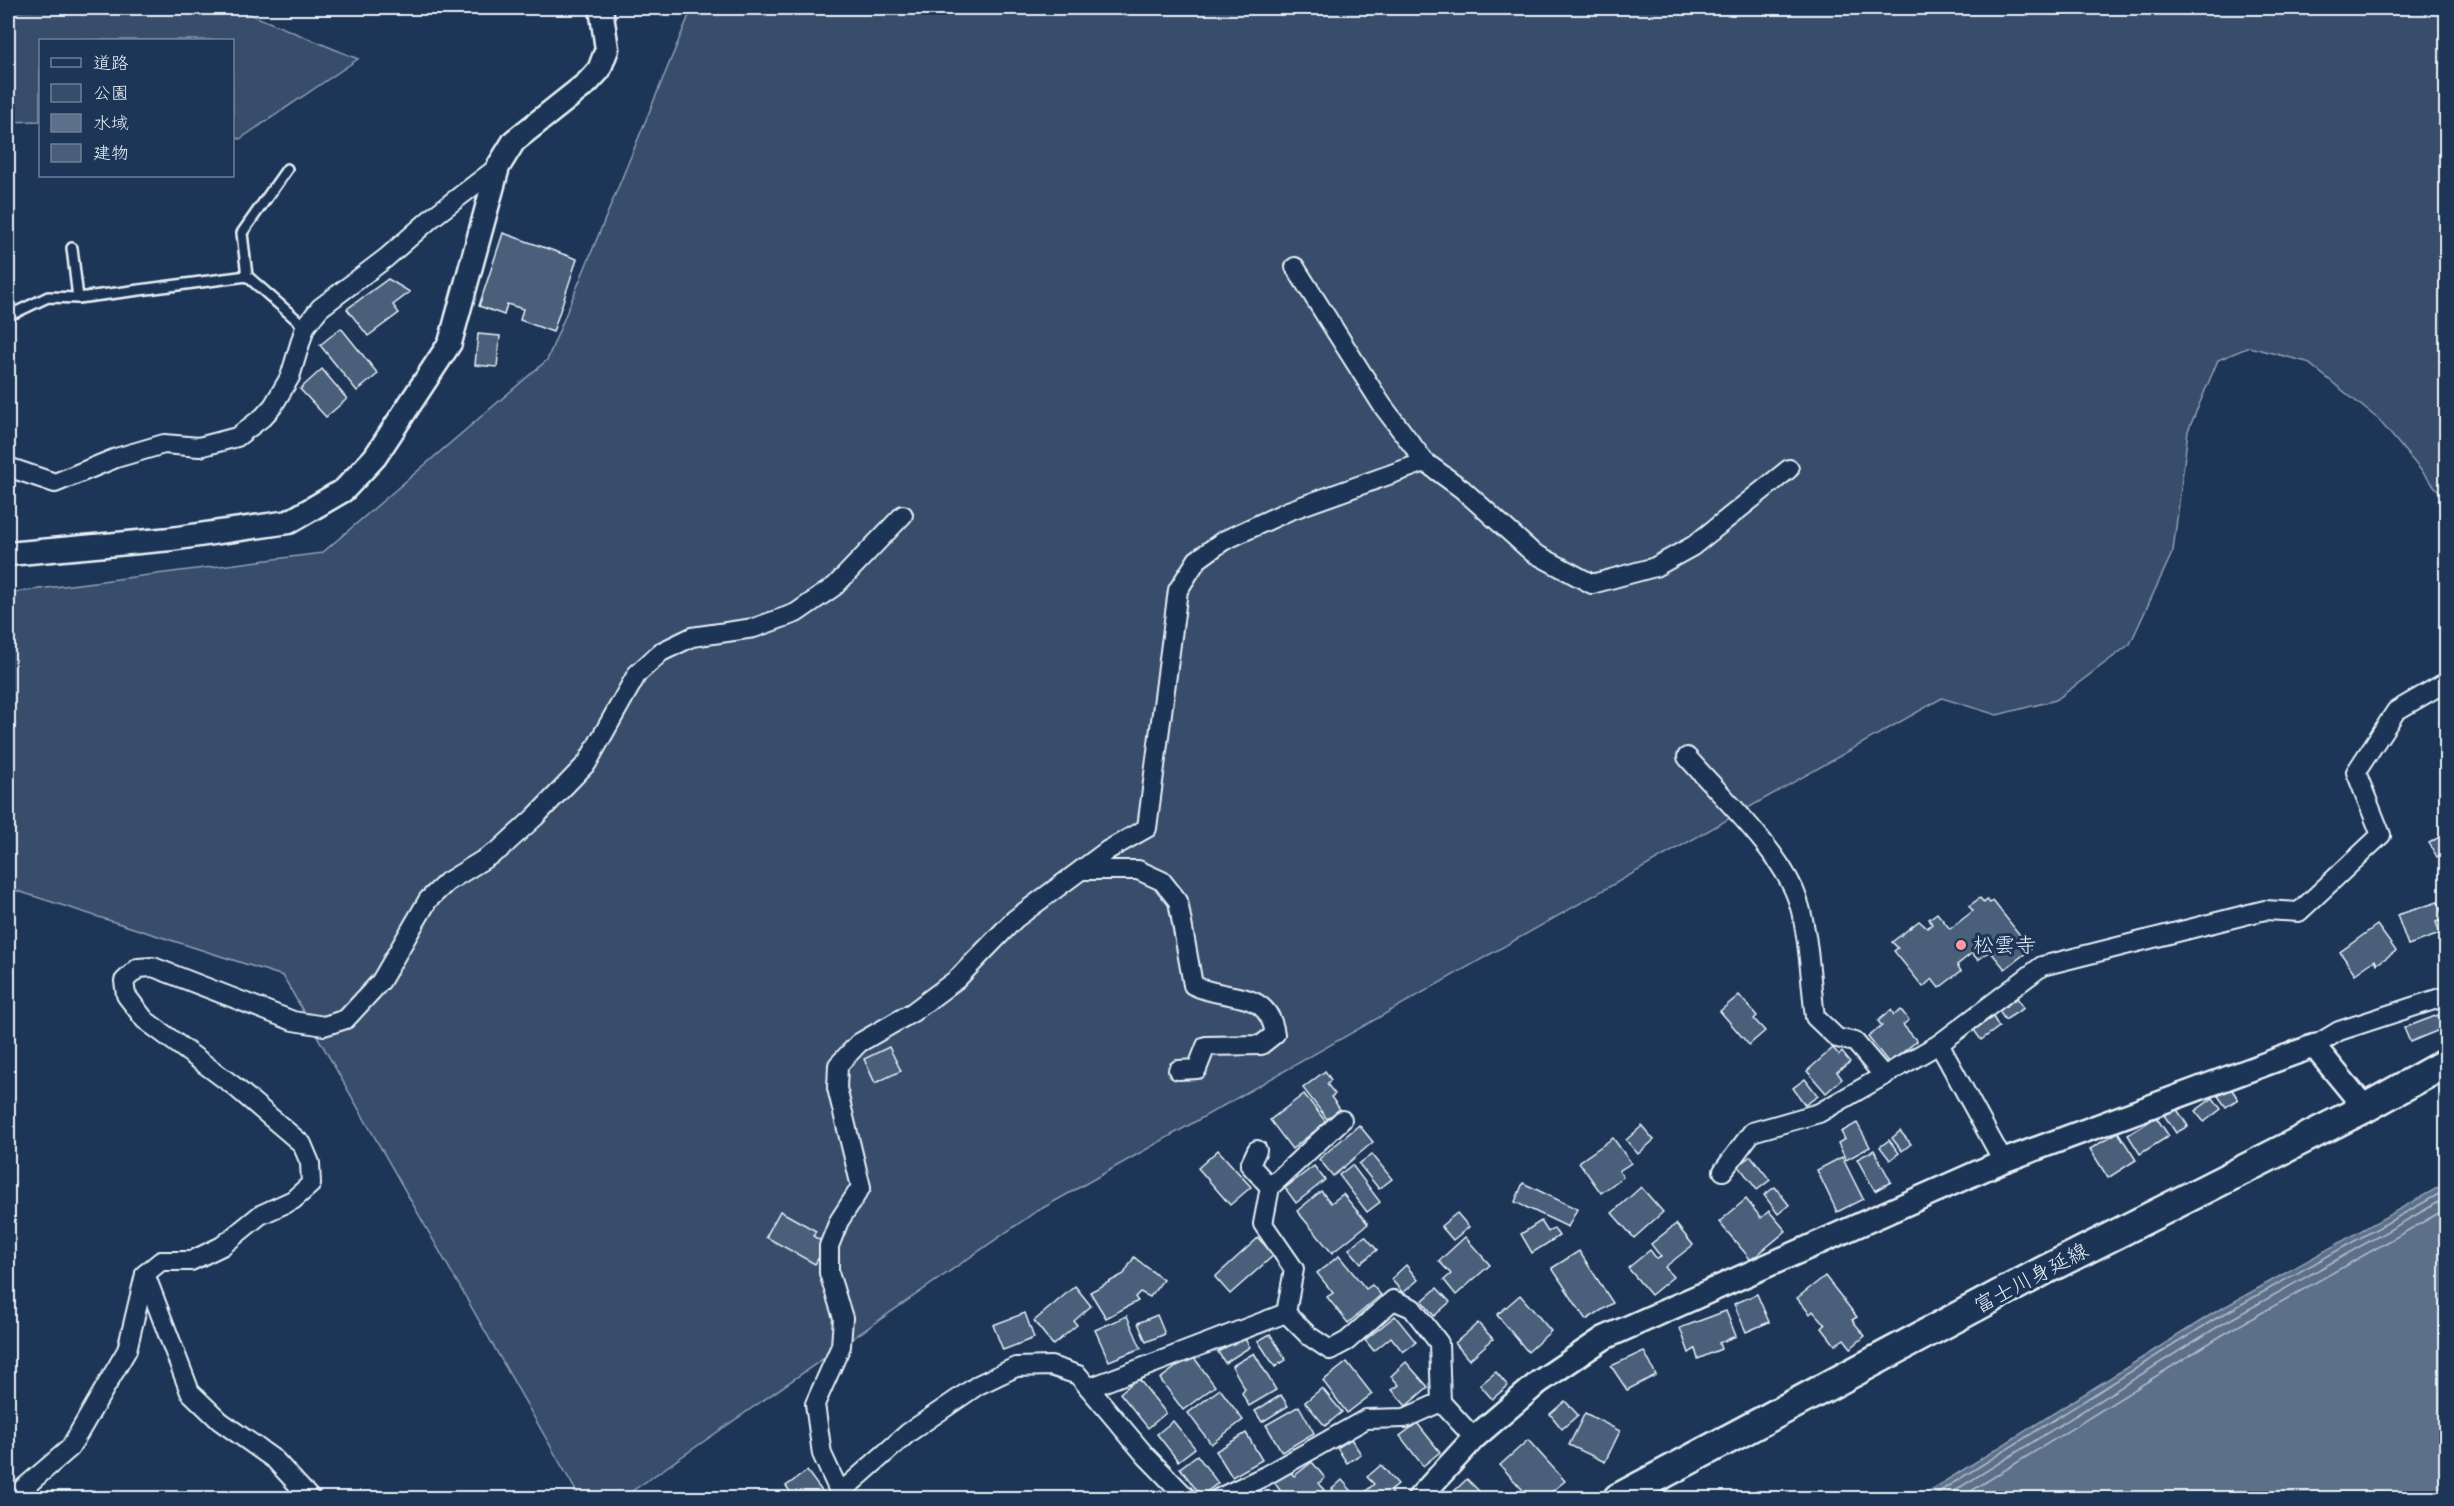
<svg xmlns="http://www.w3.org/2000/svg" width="2454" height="1506" viewBox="0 0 2454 1506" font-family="'Gochi Hand','Klee One',sans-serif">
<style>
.green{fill:#374d6c;stroke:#909fb2;stroke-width:1.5}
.water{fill:#5d7089;stroke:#95a4b5;stroke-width:1.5}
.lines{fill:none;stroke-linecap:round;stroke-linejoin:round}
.shore{stroke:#b0bdcc;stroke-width:1.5}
.building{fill:#495e7a;stroke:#e8f1f8;stroke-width:1.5}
.service-casing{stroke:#e8f1f8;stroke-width:14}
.minor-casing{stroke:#e8f1f8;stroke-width:22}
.tertiary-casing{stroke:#e8f1f8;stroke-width:27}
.primary-casing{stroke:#e8f1f8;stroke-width:33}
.service{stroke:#1d3557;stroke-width:9}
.minor{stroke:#1d3557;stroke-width:18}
.tertiary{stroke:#1d3557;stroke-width:22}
.primary{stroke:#1d3557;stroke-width:28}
.poi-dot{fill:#ff9aa2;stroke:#1d3557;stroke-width:2}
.labels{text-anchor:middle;stroke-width:6;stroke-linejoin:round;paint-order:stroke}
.poi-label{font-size:21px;fill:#e8f1f8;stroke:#1d3557;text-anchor:start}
.street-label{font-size:21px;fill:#e8f1f8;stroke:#1d3557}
</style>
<rect width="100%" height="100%" fill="#1d3557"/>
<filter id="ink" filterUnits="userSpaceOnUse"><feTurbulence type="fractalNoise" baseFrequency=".0167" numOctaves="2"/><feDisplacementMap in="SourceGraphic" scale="12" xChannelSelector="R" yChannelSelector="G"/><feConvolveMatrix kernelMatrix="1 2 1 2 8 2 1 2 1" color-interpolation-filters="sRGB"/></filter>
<g filter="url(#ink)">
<g class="green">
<path d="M98,8H235L358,59L240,139L233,137L232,40H40V121L8,122V12Z"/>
<path d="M692,8H2446V500L2378,419L2307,362L2249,347L2218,360L2188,431L2173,551L2130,644L2056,700L1997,715L1942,698L1034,1213L622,1498H580L283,976L8,888V593L322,553L547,360Z"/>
</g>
<path class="water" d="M2446,1183V1498H1918L2212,1314Z"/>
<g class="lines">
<g class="shore">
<path d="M1929,1498L2215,1319L2446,1190"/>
<path d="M1943,1498L2219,1326L2446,1198"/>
<path d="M1960,1498L2224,1334L2446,1209"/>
</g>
</g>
<g class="building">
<path d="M503,233L577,259L553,332L520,320L523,309L507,304L504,315L479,306Z"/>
<path d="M388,279L410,292L393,305L399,313L368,336L347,309Z"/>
<path d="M341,328L378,374L357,391L320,345Z"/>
<path d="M478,334L500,336L497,367L475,365Z"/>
<path d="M322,369L347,399L326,417L300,389Z"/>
<path d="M2446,833V851L2437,857L2429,843Z"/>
<path d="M1980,898L1984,903L1987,900L1990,903L1993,901L2031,949L2005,969L1990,951L1978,960L1972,953L1957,965L1961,971L1939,988L1932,979L1923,987L1894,951L1898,948L1892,942L1919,921L1927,928L1932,924L1929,919L1937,913L1950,929L1973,911L1969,906Z"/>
<path d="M2438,902L2444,919L2436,922L2440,934L2408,945L2397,915Z"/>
<path d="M2377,925L2396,951L2377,964L2375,960L2355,974L2340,952Z"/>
<path d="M1739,995L1757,1016L1754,1019L1765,1031L1749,1045L1720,1011Z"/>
<path d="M2017,998L2024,1008L2005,1020L1999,1011Z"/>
<path d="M1891,1010L1894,1015L1901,1010L1909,1020L1903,1025L1917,1041L1889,1063L1868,1037L1882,1026L1878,1021Z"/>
<path d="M2438,1015L2444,1028L2410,1042L2404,1028Z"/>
<path d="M1993,1017L1999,1027L1981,1040L1974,1030Z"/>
<path d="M889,1047L901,1071L875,1083L864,1059Z"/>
<path d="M1833,1048L1839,1055L1842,1052L1850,1062L1837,1072L1842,1079L1826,1093L1807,1071Z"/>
<path d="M1325,1071L1331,1080L1327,1084L1335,1094L1331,1097L1340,1109L1327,1119L1303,1088Z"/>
<path d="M1805,1079L1818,1096L1805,1105L1793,1088Z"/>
<path d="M2231,1088L2238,1099L2226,1107L2218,1096Z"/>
<path d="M1304,1094L1326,1122L1292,1149L1270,1120Z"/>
<path d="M2213,1098L2221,1109L2204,1122L2195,1111Z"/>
<path d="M2176,1108L2188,1126L2176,1133L2164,1115Z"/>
<path d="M2156,1117L2169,1136L2140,1154L2128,1135Z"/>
<path d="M1857,1123L1870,1147L1846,1160L1838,1143L1845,1139L1841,1132Z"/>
<path d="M1359,1125L1373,1142L1333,1176L1319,1159Z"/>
<path d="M1642,1126L1654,1140L1638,1154L1626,1140Z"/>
<path d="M1900,1131L1911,1144L1902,1151L1892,1138Z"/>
<path d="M2118,1132L2136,1160L2108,1178L2090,1149Z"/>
<path d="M1613,1138L1631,1163L1619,1171L1623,1177L1601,1193L1579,1162Z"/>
<path d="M1889,1140L1899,1153L1890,1160L1880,1147Z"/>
<path d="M1218,1150L1251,1187L1230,1205L1198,1168Z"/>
<path d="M1874,1150L1891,1182L1875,1191L1857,1159Z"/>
<path d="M1372,1154L1392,1179L1379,1189L1359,1164Z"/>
<path d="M1751,1156L1770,1180L1757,1190L1738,1165Z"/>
<path d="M1842,1157L1863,1199L1837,1212L1817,1170Z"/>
<path d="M1352,1165L1380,1202L1367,1212L1339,1175Z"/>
<path d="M1314,1166L1325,1180L1296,1203L1285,1188Z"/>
<path d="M1523,1183L1577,1209L1568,1227L1515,1202Z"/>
<path d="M1641,1187L1663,1212L1634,1238L1612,1213Z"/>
<path d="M1775,1187L1789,1205L1778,1214L1764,1195Z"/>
<path d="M1321,1191L1331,1203L1343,1194L1368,1224L1332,1253L1297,1211Z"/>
<path d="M1746,1199L1761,1218L1769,1211L1786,1231L1751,1260L1719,1222Z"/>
<path d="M780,1211L816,1231L813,1236L826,1244L815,1264L766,1237Z"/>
<path d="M1457,1213L1469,1227L1453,1240L1441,1226Z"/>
<path d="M1541,1221L1548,1232L1554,1228L1559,1236L1532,1253L1521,1234Z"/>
<path d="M1676,1224L1693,1245L1665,1267L1673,1277L1651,1295L1628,1268L1650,1250L1657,1259L1661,1257L1651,1244Z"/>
<path d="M1365,1236L1377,1250L1361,1263L1349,1249Z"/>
<path d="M1465,1237L1490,1265L1456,1295L1444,1280L1451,1274L1439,1261Z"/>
<path d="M1258,1238L1274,1255L1230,1294L1215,1277Z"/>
<path d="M1579,1251L1613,1303L1586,1320L1552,1268Z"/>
<path d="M1339,1256L1366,1289L1372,1285L1381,1295L1348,1323L1327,1297L1333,1293L1317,1273Z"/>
<path d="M1134,1257L1163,1280L1150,1297L1140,1292L1135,1297L1138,1301L1106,1318L1090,1292L1124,1274Z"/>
<path d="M1406,1265L1418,1280L1403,1293L1391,1279Z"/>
<path d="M1825,1276L1857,1317L1852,1320L1865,1336L1851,1348L1844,1339L1835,1345L1822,1328L1825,1325L1813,1311L1810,1314L1797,1298Z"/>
<path d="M1075,1286L1091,1306L1074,1321L1077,1325L1053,1345L1034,1321Z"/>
<path d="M1437,1288L1450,1302L1434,1316L1422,1301Z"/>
<path d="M1757,1294L1769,1322L1746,1332L1734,1304Z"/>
<path d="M1520,1295L1551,1331L1528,1352L1497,1315Z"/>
<path d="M1726,1311L1736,1336L1719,1343L1721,1349L1698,1359L1695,1349L1689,1353L1680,1328Z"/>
<path d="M1025,1313L1034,1338L1003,1350L993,1325Z"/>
<path d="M1157,1315L1165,1334L1146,1342L1138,1323Z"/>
<path d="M1127,1316L1141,1348L1109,1361L1095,1330Z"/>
<path d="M1395,1316L1416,1342L1403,1352L1391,1337L1374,1351L1365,1340Z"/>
<path d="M1478,1323L1493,1339L1469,1360L1455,1343Z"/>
<path d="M1270,1334L1286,1360L1275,1367L1258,1341Z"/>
<path d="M1243,1336L1250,1347L1225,1363L1218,1352Z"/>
<path d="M1644,1351L1656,1375L1627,1390L1611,1366Z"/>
<path d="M1254,1353L1276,1390L1249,1406L1242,1393L1245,1389L1232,1366Z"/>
<path d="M1192,1355L1215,1386L1183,1410L1160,1379Z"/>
<path d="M1347,1362L1372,1394L1347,1413L1323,1381Z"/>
<path d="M1406,1362L1428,1387L1406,1406L1392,1390L1399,1385L1391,1376Z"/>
<path d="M1496,1372L1508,1386L1492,1399L1480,1385Z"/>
<path d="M1138,1378L1166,1413L1148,1428L1120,1393Z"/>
<path d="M1322,1388L1342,1412L1325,1426L1305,1402Z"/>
<path d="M1220,1389L1243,1420L1211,1444L1188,1413Z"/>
<path d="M1281,1395L1288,1406L1262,1422L1255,1411Z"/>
<path d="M1565,1401L1578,1415L1562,1429L1550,1414Z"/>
<path d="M1299,1406L1314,1433L1282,1452L1266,1425Z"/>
<path d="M1585,1413L1620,1431L1605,1462L1569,1445Z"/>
<path d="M1173,1421L1195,1448L1178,1461L1157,1434Z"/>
<path d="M1417,1423L1440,1452L1423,1466L1400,1436Z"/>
<path d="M1246,1433L1262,1460L1232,1477L1216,1451Z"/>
<path d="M1351,1439L1361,1454L1347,1463L1337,1448Z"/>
<path d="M1528,1440L1565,1481L1544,1498H1530L1500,1465Z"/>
<path d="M1197,1455L1218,1483L1201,1496L1180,1468Z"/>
<path d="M1312,1462L1325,1478L1319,1483L1324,1490L1313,1498H1286L1273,1481L1288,1469L1294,1476Z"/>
<path d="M1381,1465L1398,1484L1390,1491L1393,1496L1391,1498H1340L1332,1489L1342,1480L1358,1498L1374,1484L1367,1477Z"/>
<path d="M807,1471L827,1498H795L786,1486Z"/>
<path d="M1467,1479L1486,1498H1451L1449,1496Z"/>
</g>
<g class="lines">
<defs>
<g id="service">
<path d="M72,248L78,298"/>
<path d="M247,276L242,233L287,169"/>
<path d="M8,316L48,297L78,298L247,276L305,327"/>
</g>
<g id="minor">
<path d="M1295,267L1382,405L1425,462L1462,489L1532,552L1592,584L1655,567L1693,546L1789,469"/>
<path d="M8,467L55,483L116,458L164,444L199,447L237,437L263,417L273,406L290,377L305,327L320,308L386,258L434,216L498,167"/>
<path d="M1687,757C1721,796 1773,844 1794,890C1809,924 1810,980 1815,1017L1837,1038L1855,1042L1884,1076"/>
<path d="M1081,870H1138L1162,881L1178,901L1193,985C1226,1002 1268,987 1275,1034L1261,1045L1206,1046L1197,1069L1178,1070"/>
<path d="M2314,1046L2339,1031L2446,996"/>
<path d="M1257,1150L1250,1165L1270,1187L1263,1224L1294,1269L1286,1313L1309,1336L1330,1350L1347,1341L1393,1300L1412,1308L1439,1343L1441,1402L1474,1438"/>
<path d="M2003,1161L1939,1044L2042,966L2265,910L2299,912L2381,835L2356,772L2396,711L2446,682"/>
<path d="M1723,1171L1752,1132L1819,1113L1939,1044"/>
<path d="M1270,1187L1342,1120"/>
<path d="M145,1274L190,1392L220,1421L275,1460L310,1498"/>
<path d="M1089,1388L1286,1313"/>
<path d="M840,1493L908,1433L978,1385L1016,1367L1051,1366L1078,1375L1146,1456L1187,1498"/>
<path d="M12,1498L70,1448L127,1350L145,1274L161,1261H191L222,1246L260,1215L293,1200L311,1184L310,1163L302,1144L234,1086L145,1020L126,995L124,981L138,968L153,967L293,1021L324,1026L346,1019L381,981L428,900L447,882L499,850L535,817L587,763L637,674L661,652L692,637L754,628L796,613L835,586L903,515"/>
<path d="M838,1498L840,1493L822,1454L815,1404L841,1346L843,1318L829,1273V1246L839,1221L861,1187L837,1088L838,1065L859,1043L913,1012L957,979L1015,919L1108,850L1147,828L1178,590L1197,560L1223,541L1288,511L1425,462"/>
<path d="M1219,1498L1265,1476L1366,1419L1405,1418L1441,1402"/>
</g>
<g id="tertiary">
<path d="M8,554L171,539L289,522L344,490L375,457L450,343L498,167L514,141L587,83L599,70L607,49L601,8"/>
<path d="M1419,1498L1474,1438L1539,1382L1604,1338L2003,1161L2314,1046L2365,1108"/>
</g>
<path id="primary" d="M1618,1498L2045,1270L2365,1108L2446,1063"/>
</defs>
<use href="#service" class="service-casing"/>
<use href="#minor" class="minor-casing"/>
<use href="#tertiary" class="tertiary-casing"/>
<use href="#primary" class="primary-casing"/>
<use href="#service" class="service"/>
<use href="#minor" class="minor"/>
<use href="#tertiary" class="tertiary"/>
<use href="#primary" class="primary"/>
</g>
</g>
<circle class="poi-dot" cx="1961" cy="945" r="6"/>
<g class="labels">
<g class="poi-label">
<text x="1973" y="952">松雲寺</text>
</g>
<g class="street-label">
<text transform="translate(2031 1278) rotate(-28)" y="7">富士川身延線</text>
</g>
</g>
<rect width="2454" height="1506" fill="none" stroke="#1d3557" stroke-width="30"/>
<rect x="15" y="15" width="2424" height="1476" fill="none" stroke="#e8f1f8" stroke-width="2" filter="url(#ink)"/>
<rect x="39" y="39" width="195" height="138" fill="#1d3557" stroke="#6e8097" stroke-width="1.5"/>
<rect x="51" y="58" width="30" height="9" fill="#1d3557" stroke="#6e8097" stroke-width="1.5"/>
<text x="93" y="69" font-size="18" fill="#e8f1f8">道路</text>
<rect x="51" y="84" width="30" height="18" fill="#374d6c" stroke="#6e8097" stroke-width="1.5"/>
<text x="93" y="99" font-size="18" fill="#e8f1f8">公園</text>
<rect x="51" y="114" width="30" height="18" fill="#5d7089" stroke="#6e8097" stroke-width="1.5"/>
<text x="93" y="129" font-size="18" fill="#e8f1f8">水域</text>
<rect x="51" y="144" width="30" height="18" fill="#495e7a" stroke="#6e8097" stroke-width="1.5"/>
<text x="93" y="159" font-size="18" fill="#e8f1f8">建物</text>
</svg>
